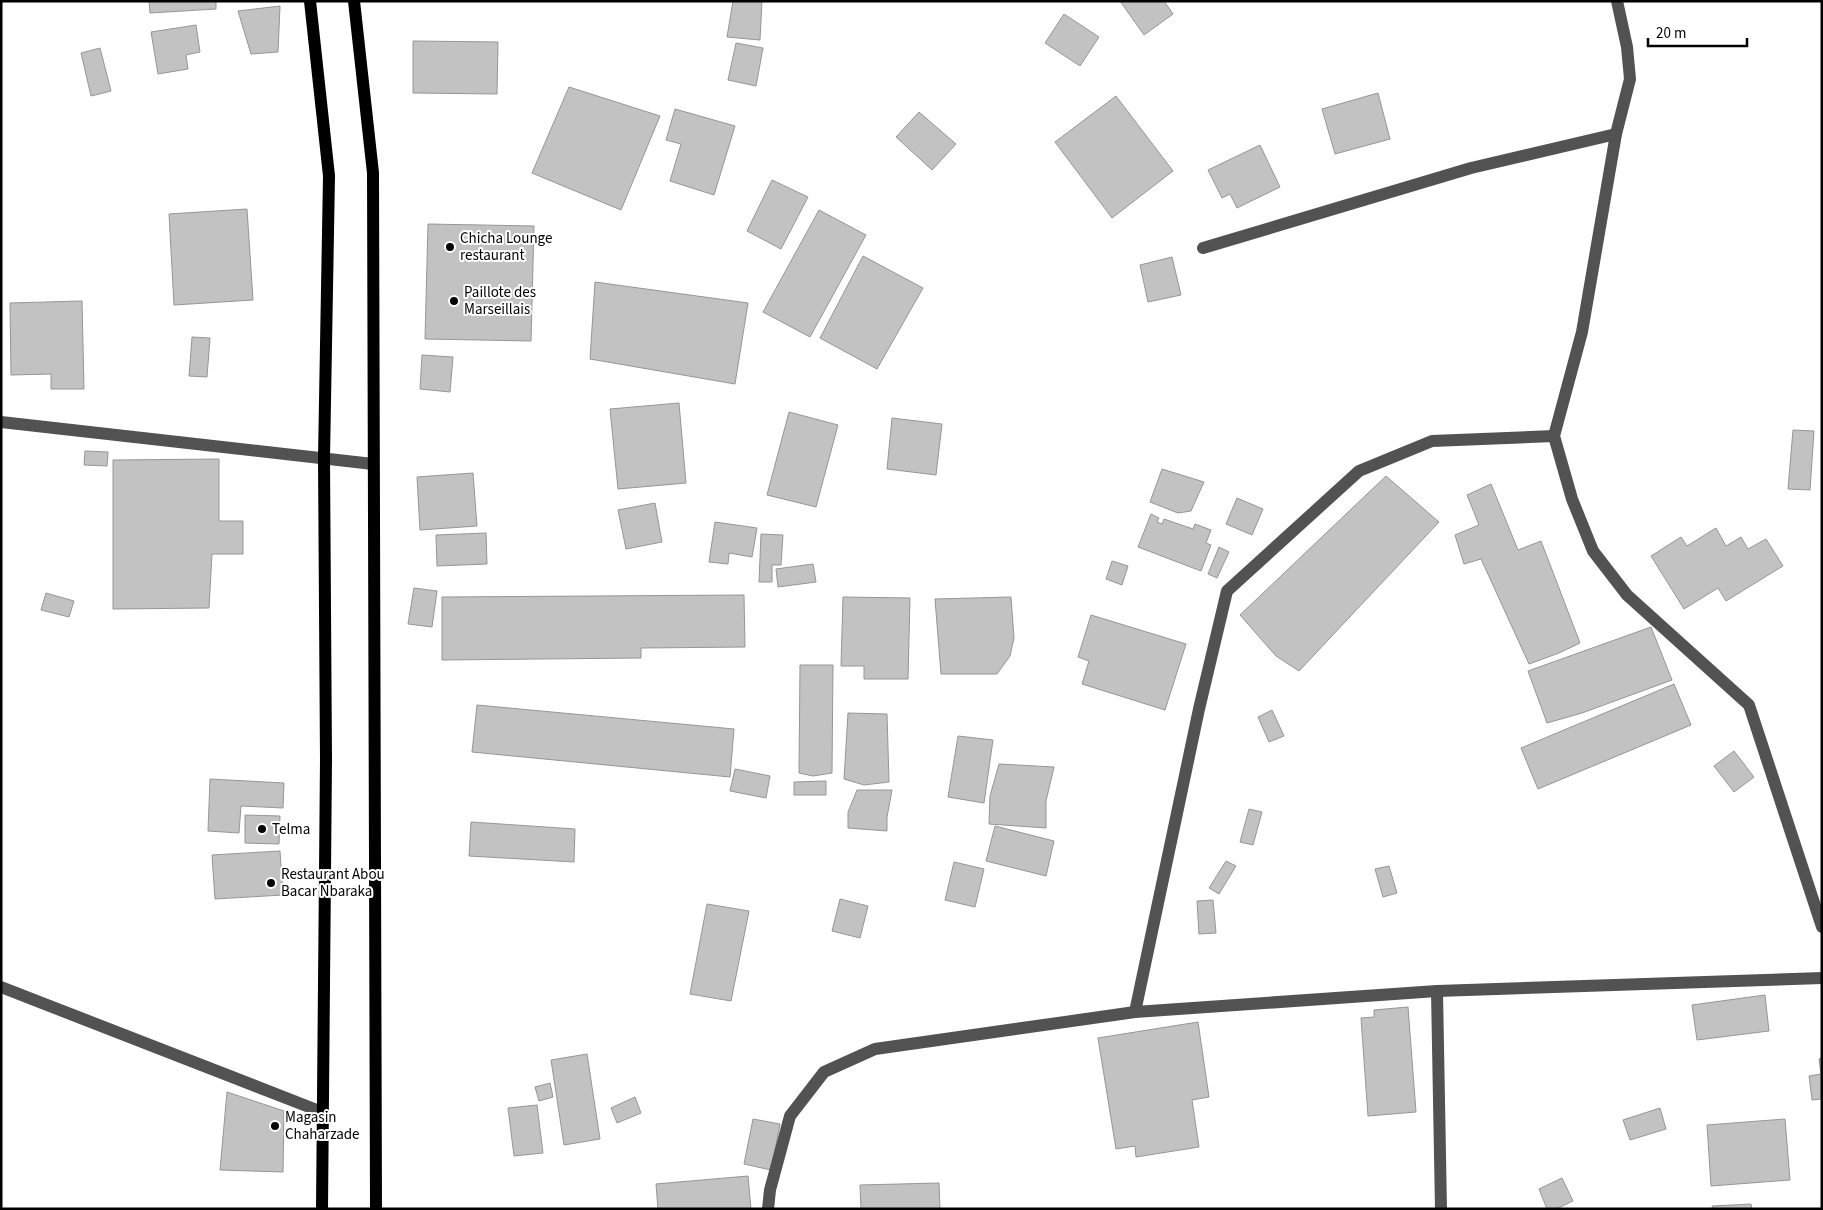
<svg xmlns="http://www.w3.org/2000/svg" width="1823" height="1210" viewBox="0 0 1823 1210" font-family="'Source Sans 3',sans-serif">
<style>
.building{fill:#c2c2c2;stroke:#969696}
.lines{fill:none;stroke-linecap:round;stroke-linejoin:round}
.minor{stroke:#525252;stroke-width:12}
.major{stroke:#000;stroke-width:12}
.poi-dot{fill:#000;stroke:#fff;stroke-width:2}
.labels{text-anchor:middle;stroke-width:4;stroke-linejoin:round;paint-order:stroke}
.poi-label{font-size:15px;fill:#000;stroke:#fff;text-anchor:start}
</style>
<rect width="100%" height="100%" fill="#fff"/>
<g class="building">
<path d="M149,1H216V9L150,13Z"/>
<path d="M733,1H762L760,40L727,37Z"/>
<path d="M1120,1H1164L1173,14L1144,35Z"/>
<path d="M280,6L278,52L251,54L238,11Z"/>
<path d="M1064,14L1099,37L1080,66L1045,43Z"/>
<path d="M196,25L200,52L186,55L188,69L158,74L151,32Z"/>
<path d="M413,41L498,42L497,94L413,93Z"/>
<path d="M736,43L763,48L756,86L728,80Z"/>
<path d="M100,48L111,91L91,96L81,53Z"/>
<path d="M569,87L660,116L621,210L532,173Z"/>
<path d="M1378,93L1390,139L1335,154L1322,109Z"/>
<path d="M1116,96L1173,171L1112,218L1055,142Z"/>
<path d="M675,109L735,126L714,195L670,181L681,144L666,140Z"/>
<path d="M919,112L956,144L932,170L896,137Z"/>
<path d="M1260,145L1280,187L1237,208L1230,194L1222,198L1208,170Z"/>
<path d="M772,180L808,197L781,249L747,231Z"/>
<path d="M247,209L253,300L174,305L169,214Z"/>
<path d="M819,210L866,235L810,337L763,312Z"/>
<path d="M428,224L534,226L531,341L425,339Z"/>
<path d="M863,256L923,288L877,369L820,338Z"/>
<path d="M1172,257L1181,295L1148,302L1140,265Z"/>
<path d="M595,282L748,303L735,384L590,359Z"/>
<path d="M82,301L84,389H51V374L11,375L10,303Z"/>
<path d="M192,337L210,338L207,377L189,376Z"/>
<path d="M422,355L453,357L450,392L420,389Z"/>
<path d="M679,403L686,483L618,489L610,409Z"/>
<path d="M789,412L838,425L816,507L767,495Z"/>
<path d="M892,418L942,424L936,475L887,469Z"/>
<path d="M1793,430L1814,431L1810,490L1788,489Z"/>
<path d="M85,451L108,452L107,466L84,465Z"/>
<path d="M219,459V521H243V554H212L209,608L113,609V460Z"/>
<path d="M1162,469L1204,482L1191,511L1178,513L1150,502Z"/>
<path d="M473,473L477,526L420,530L417,477Z"/>
<path d="M1386,476L1439,522L1299,671L1276,656L1240,615Z"/>
<path d="M1491,484L1518,550L1541,541L1580,643L1559,653L1529,664L1481,559L1464,564L1455,535L1479,525L1467,495Z"/>
<path d="M1237,498L1263,509L1252,535L1226,524Z"/>
<path d="M655,503L662,542L626,549L618,510Z"/>
<path d="M1151,514L1159,518L1157,522L1162,524L1164,519L1193,529L1195,524L1211,530L1206,543L1211,545L1201,571L1138,547Z"/>
<path d="M715,522L757,528L752,557L729,553L728,564L709,562Z"/>
<path d="M1716,528L1726,546L1741,537L1748,549L1766,539L1783,566L1726,601L1718,588L1684,609L1651,556L1681,537L1687,546Z"/>
<path d="M486,533L487,564L437,566L436,535Z"/>
<path d="M761,534L783,535L781,565H772V582H759Z"/>
<path d="M1219,547L1229,552L1217,578L1208,574Z"/>
<path d="M1112,561L1128,566L1122,585L1106,579Z"/>
<path d="M813,564L816,582L778,587L776,569Z"/>
<path d="M414,588L437,591L432,627L408,624Z"/>
<path d="M46,593L74,601L69,617L41,610Z"/>
<path d="M744,595L745,647L641,648V658L442,660V597Z"/>
<path d="M843,597L910,598L908,679H864V666H841Z"/>
<path d="M1011,597L1014,638L1010,656L997,674H941L935,599Z"/>
<path d="M1091,615L1186,644L1165,710L1082,684L1089,661L1078,657Z"/>
<path d="M1651,627L1672,680L1582,713L1547,723L1528,671Z"/>
<path d="M800,665H833L832,773L813,776L799,773Z"/>
<path d="M1674,684L1691,725L1538,789L1521,748Z"/>
<path d="M477,705L734,729L730,777L472,752Z"/>
<path d="M1272,710L1284,736L1269,742L1258,717Z"/>
<path d="M848,713L887,714L889,782L864,785L844,779Z"/>
<path d="M958,736L993,740L984,803L948,797Z"/>
<path d="M1734,751L1754,777L1734,792L1714,766Z"/>
<path d="M999,764L1054,767L1046,801V828L989,824L990,796Z"/>
<path d="M735,769L770,776L766,798L730,791Z"/>
<path d="M210,779L284,783L283,808L241,806L239,833L208,831Z"/>
<path d="M826,781V795H794V782Z"/>
<path d="M857,790H892L887,817V831L848,828V812Z"/>
<path d="M1249,809L1262,812L1253,845L1240,842Z"/>
<path d="M245,815L280,816L279,844L245,843Z"/>
<path d="M471,822L575,829L574,862L469,856Z"/>
<path d="M995,826L1054,841L1046,876L986,861Z"/>
<path d="M280,851L283,895L215,899L212,855Z"/>
<path d="M1226,861L1236,866L1219,894L1209,888Z"/>
<path d="M954,862L984,869L975,907L945,900Z"/>
<path d="M1389,866L1397,893L1383,897L1375,869Z"/>
<path d="M840,899L868,906L860,938L832,931Z"/>
<path d="M1213,900L1216,933L1199,934L1197,901Z"/>
<path d="M707,904L749,911L731,1001L690,994Z"/>
<path d="M1765,995L1769,1031L1697,1040L1692,1005Z"/>
<path d="M1408,1007L1416,1112L1368,1116L1361,1018L1374,1017V1010Z"/>
<path d="M1198,1022L1209,1097L1192,1100L1199,1147L1136,1157L1135,1146L1116,1149L1098,1038Z"/>
<path d="M587,1054L600,1139L564,1145L551,1060Z"/>
<path d="M1822,1058V1099L1812,1100L1809,1076L1821,1074L1819,1059Z"/>
<path d="M550,1083L553,1097L539,1101L535,1087Z"/>
<path d="M227,1092L284,1111L283,1172L220,1170Z"/>
<path d="M635,1097L641,1113L617,1123L611,1108Z"/>
<path d="M537,1105L543,1153L514,1156L508,1108Z"/>
<path d="M1660,1108L1666,1129L1630,1140L1623,1120Z"/>
<path d="M753,1119L780,1124L771,1170L744,1164Z"/>
<path d="M1785,1119L1790,1180L1711,1186L1707,1125Z"/>
<path d="M748,1176L751,1209H658L656,1184Z"/>
<path d="M1562,1178L1573,1201L1556,1209H1547L1539,1189Z"/>
<path d="M939,1183L940,1209H861L860,1185Z"/>
<path d="M1751,1204L1752,1209H1713L1712,1206Z"/>
</g>
<g class="lines">
<g class="minor">
<path d="M1617,1L1627,47L1630,79L1616,134L1582,332L1554,436L1572,499L1593,551L1627,595L1749,705L1822,927"/>
<path d="M1203,248L1471,168L1616,134"/>
<path d="M1,422L373,464"/>
<path d="M1,987L322,1112"/>
<path d="M1437,991L1441,1209"/>
<path d="M1135,1012L1199,709L1227,591L1359,471L1432,441L1554,436"/>
<path d="M768,1209L770,1190L790,1116L824,1072L875,1049L1135,1012L1437,991L1822,978"/>
</g>
<g class="major">
<path d="M310,1L329,176L324,458L326,759L322,1209"/>
<path d="M354,1L373,173L376,1209"/>
</g>
</g>
<g class="poi-dot">
<circle cx="450" cy="247" r="5"/>
<circle cx="454" cy="301" r="5"/>
<circle cx="262" cy="829" r="5"/>
<circle cx="271" cy="883" r="5"/>
<circle cx="275" cy="1126" r="5"/>
</g>
<g class="labels">
<g class="poi-label">
<text x="460" y="243">Chicha Lounge<tspan x="460" dy="17">restaurant</tspan></text>
<text x="464" y="297">Paillote des<tspan x="464" dy="17">Marseillais</tspan></text>
<text x="272" y="834">Telma</text>
<text x="281" y="879">Restaurant Abou<tspan x="281" dy="17">Bacar Nbaraka</tspan></text>
<text x="285" y="1122">Magasin<tspan x="285" dy="17">Chaharzade</tspan></text>
</g>
</g>
<rect width="1823" height="1210" fill="none" stroke="#000000" stroke-width="5"/>
<path d="M1648 38v8h99v-8" fill="none" stroke="#000000" stroke-width="2.5"/>
<text x="1656" y="38" font-size="15" fill="#000000" stroke="#ffffff" stroke-width="4" paint-order="stroke">20 m</text>
</svg>
